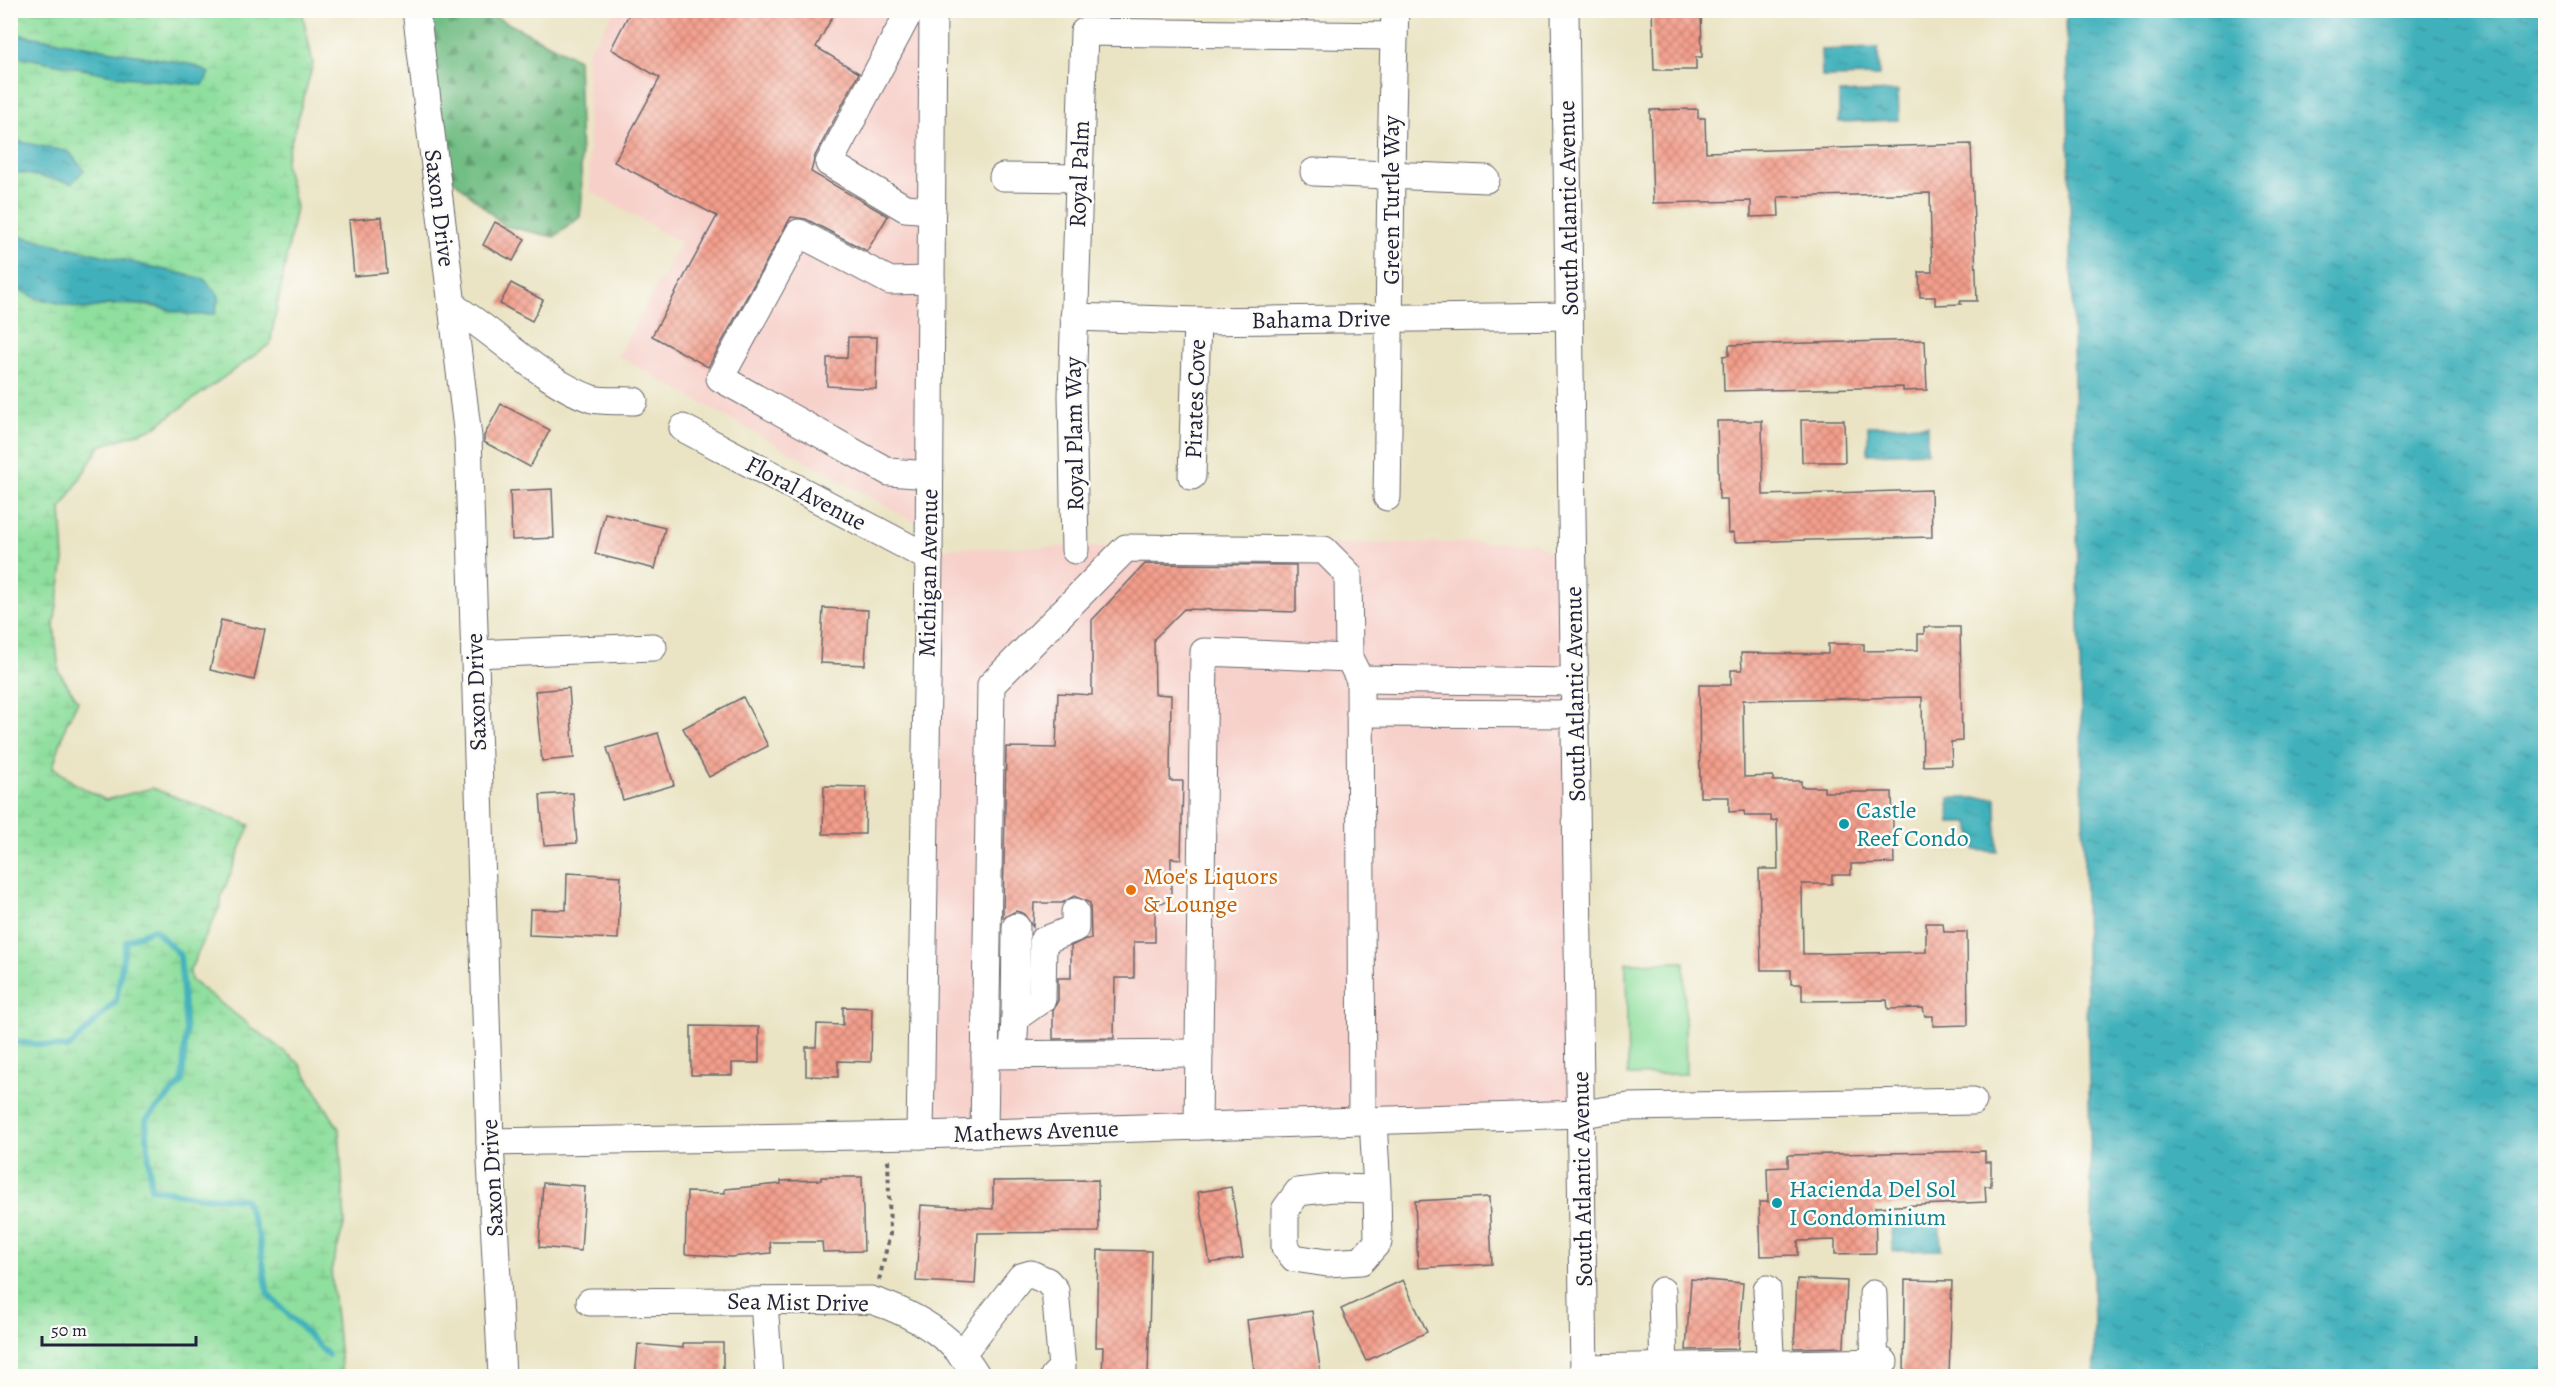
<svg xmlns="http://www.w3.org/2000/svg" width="2556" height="1387" viewBox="0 0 2556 1387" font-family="Alegreya,serif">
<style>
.built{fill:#f7d0ca}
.grass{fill:#8fdf9e;stroke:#58806c;stroke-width:1.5}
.forest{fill:url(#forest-firs);stroke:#4a7060;stroke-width:1.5}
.wetland{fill:url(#wetland-marsh);stroke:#58806c;stroke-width:1.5;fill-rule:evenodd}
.water{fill:url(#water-ripples);stroke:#326a7b;stroke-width:1.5}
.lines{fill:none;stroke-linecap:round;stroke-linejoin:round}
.stream{stroke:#41b1bb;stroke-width:6}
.building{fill:url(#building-cross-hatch)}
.minor-casing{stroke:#68666b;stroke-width:29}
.path{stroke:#68666b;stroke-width:4;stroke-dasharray:4.5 4.5;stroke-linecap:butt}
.minor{stroke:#fff;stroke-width:27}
.culture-dot{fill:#0f9aa8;stroke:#fdfcf7;stroke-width:2}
.food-dot{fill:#e8710a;stroke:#fdfcf7;stroke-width:2}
.labels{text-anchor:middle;stroke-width:5;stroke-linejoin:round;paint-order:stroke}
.street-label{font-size:24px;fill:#22223b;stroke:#fdfcf7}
.culture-label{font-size:24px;fill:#0d838f;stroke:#fdfcf7;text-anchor:start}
.food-label{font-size:24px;fill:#c56008;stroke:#fdfcf7;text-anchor:start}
</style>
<defs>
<pattern id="forest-firs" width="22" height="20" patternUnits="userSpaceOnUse" patternTransform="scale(1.5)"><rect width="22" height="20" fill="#73be85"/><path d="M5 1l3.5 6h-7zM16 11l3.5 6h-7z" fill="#5e9a6e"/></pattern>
<pattern id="wetland-marsh" width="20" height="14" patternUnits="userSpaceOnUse" patternTransform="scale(1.5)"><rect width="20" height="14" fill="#8fdf9e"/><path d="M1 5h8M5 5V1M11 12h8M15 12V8" fill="none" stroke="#7bbf89"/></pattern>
<pattern id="water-ripples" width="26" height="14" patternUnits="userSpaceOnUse" patternTransform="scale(1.5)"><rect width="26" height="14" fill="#41b1bb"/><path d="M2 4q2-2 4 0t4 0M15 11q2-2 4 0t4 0" fill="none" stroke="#369099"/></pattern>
<pattern id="building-cross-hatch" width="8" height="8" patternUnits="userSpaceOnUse" patternTransform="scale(1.5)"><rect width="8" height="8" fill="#f49e8b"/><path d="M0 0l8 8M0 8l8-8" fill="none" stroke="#c58073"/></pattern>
</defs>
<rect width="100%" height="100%" fill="#fdfcf7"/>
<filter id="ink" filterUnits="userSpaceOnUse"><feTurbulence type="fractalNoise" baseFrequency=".0167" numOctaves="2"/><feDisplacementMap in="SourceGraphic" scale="12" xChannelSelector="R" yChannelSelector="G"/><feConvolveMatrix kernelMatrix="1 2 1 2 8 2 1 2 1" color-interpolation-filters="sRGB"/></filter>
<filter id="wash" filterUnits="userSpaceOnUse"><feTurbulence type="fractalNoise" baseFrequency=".008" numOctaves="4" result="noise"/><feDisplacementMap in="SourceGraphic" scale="24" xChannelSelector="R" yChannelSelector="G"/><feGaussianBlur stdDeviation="1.35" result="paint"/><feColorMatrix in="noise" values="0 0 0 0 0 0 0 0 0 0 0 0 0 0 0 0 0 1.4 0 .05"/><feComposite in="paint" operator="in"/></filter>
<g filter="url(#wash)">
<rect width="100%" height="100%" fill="#eae4c4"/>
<g class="built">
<path d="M615,11H933L929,530L618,356L681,243L590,191L587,52Z"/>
<path d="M1532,542L1572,563L1582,1114L920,1135L929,558L949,548Z"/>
</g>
<path class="grass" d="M1684,962L1686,1074L1628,1075L1626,963Z"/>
<path class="forest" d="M433,11H484L578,59L582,198L580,217L554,237L505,226L447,174L428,23Z"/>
<path class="wetland" d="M10,11H302L313,64L285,163L296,207L270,344L153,428L100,446L61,509L64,560L54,625L59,672L78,701L66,725L53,767L74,783L105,800L152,788L250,825L221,897V904L190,970L191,980L249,1025L251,1029L260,1033L299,1063L339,1129L345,1222L331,1270L342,1376H11ZM57,245L142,265L190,315C149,304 126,301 84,309Z"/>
<g class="water">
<path d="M2066,11H2545V1376H2095Z"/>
<path d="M11,33L194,65L209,73L203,85L123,77L11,55Z"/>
<path d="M1878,48L1879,76L1822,77L1821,50Z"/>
<path d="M1898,91L1899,120L1839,122V93Z"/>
<path d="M11,140L69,152L84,170L72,183L11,171Z"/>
<path d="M11,234L204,279L219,296L215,314L190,315L151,305L112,304L84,309L36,298L11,286Z"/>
<path d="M1927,425V452L1868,454V426Z"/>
<path d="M1949,798H1996L1997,852L1975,850L1969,823H1950Z"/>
<path d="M1940,1226L1941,1250L1893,1251L1892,1227Z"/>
</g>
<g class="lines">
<path class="stream" d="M10,1041L68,1048L116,1001L126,941L154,929L180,955L186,1032L182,1082L146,1120L151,1188L201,1197L245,1199L259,1237L268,1294L328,1355"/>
</g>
<g id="blocks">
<g class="building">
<path d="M631,10H836L816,47L859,73L815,156L811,172L888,216L867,251L806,219L791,217L708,367L652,336L717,216L614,162L660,78L611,49Z"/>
<path d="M1652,10H1701L1702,57H1696V70H1654Z"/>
<path d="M1698,109V118H1705L1706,152L1971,144L1977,301H1960L1961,304L1935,305V297H1920L1919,272H1932L1930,193L1778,197L1779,216L1751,217V201L1653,203L1650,110Z"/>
<path d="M382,217L387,273L354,276L349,220Z"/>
<path d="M495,222L525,239L513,261L483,245Z"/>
<path d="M511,283L543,300L532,321L500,304Z"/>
<path d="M848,337H877L876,389L827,386V358H847Z"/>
<path d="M1925,340L1927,390L1903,391V387L1724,391L1723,356L1729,355V345Z"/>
<path d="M501,404L550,430L530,467L484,442V436Z"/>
<path d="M1801,420H1844L1845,462H1802Z"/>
<path d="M1717,421H1762L1763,495L1931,490L1932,537L1735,542L1734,533H1728L1727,499H1719Z"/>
<path d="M552,489L554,538L512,540L510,491Z"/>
<path d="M605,513L665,528L655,569L595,554Z"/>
<path d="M1145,564L1296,565V612L1184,609L1154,639L1155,694L1171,695L1170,781H1183L1181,859L1171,858V902L1155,903V942H1134V978H1115L1114,1038L1053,1039V1010L1058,1000V978H1071V946L1085,939H1091L1090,903L1074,896L1062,903H1034L1033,927L1023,913L1016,911L1003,918L1006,747L1056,748L1058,693L1092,695V620Z"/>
<path d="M823,608L868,610L865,665L820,663Z"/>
<path d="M221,620L265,630L254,680L210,670Z"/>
<path d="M1924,627H1960L1962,741L1951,742L1952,765L1923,766L1922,697L1743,700L1744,777L1773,776V781H1801V787H1824V792H1892L1894,863L1851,864V875H1832V884H1802L1803,954L1926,952V923H1943L1944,932H1967L1968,1025L1933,1026V1016H1925L1923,1008L1888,1009L1887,1000L1802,1001V984H1791V970H1761L1759,869H1778L1777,820L1771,821V816H1745L1744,811L1729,812V797H1700L1699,685H1731V670H1742L1741,653L1828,654V644H1864V651L1918,650V634H1924Z"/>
<path d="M569,688L574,758L542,761L535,691Z"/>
<path d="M743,697L768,746L709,777L683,728Z"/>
<path d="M658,733L674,785L623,800L607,748Z"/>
<path d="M824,786L866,787L865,834H823Z"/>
<path d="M573,793L577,843L544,845L540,795Z"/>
<path d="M567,873L621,876L618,939L529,935L530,909L566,910Z"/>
<path d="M843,1007L872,1008L871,1062L838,1061V1077L806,1076V1047H816L817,1024L843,1025Z"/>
<path d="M691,1026L759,1027V1063H732V1075H691Z"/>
<path d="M1985,1151V1162H1991V1186H1985L1986,1202L1875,1207L1876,1253L1835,1254V1240L1798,1241V1255L1761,1256L1759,1202H1768L1767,1168L1788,1167V1155Z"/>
<path d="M821,1177H862L864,1251L823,1252L822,1242H770L771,1253L731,1257L685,1254L687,1192L725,1193V1189L781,1184V1181L821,1180Z"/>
<path d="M1098,1180L1099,1232L978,1233L975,1284L916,1281L921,1205L993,1209V1181Z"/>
<path d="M543,1183L585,1186L581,1251L539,1247Z"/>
<path d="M1231,1187L1243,1258L1210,1263L1198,1192Z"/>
<path d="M1489,1197L1492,1264L1418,1268L1415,1201Z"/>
<path d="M1098,1250L1151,1251L1148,1377H1102L1103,1347H1096Z"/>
<path d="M1691,1279L1743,1283L1738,1349L1686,1350Z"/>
<path d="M1797,1279L1847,1281L1844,1347L1794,1348Z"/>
<path d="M1403,1280L1427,1332L1366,1361L1341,1309Z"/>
<path d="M1905,1280L1952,1281L1949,1377H1904Z"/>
<path d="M1312,1311L1321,1375L1255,1377L1247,1320Z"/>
<path d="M683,1343H723V1377H635L638,1344L683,1348Z"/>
</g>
</g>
</g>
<g filter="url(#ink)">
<use href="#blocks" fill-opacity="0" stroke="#68666b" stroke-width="1.5"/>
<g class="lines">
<defs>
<g id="minor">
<path d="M416,10L468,437L490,1142L502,1376"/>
<path d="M913,10L907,16L829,163L905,208L932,210"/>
<path d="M1565,10L1584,1376"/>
<path d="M1314,172L1486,179"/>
<path d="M1003,177L1078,178"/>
<path d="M452,306C498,333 542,382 592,399C604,402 621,400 634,401"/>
<path d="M1074,317L1197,321L1569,316"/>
<path d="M683,428L929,558"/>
<path d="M929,475L889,472L720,378L799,233L890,281L931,280"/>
<path d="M1192,476L1197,321"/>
<path d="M1387,497C1390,335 1389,173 1395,10"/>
<path d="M1075,550L1072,395L1084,32L1394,36"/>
<path d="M475,654L653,647"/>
<path d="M1360,713L1575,714"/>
<path d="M1015,1018L1016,927"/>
<path d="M1013,1054L1015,1018L1042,999L1043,941L1075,928V912"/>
<path d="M985,1055L1199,1053"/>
<path d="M1362,1121L1360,679L1574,682"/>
<path d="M1373,1121L1377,1189L1378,1242L1361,1261L1327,1263L1294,1258L1285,1247V1210L1298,1192L1333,1188L1377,1189"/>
<path d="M1198,1126L1204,652L1349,658L1357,674"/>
<path d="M984,1133L991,685L1126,548L1324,550L1348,574L1349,658"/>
<path d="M920,1135L929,558L933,10"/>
<path d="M490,1142L920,1135L1582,1114L1628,1107L1973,1101"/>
<path d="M1767,1289L1771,1376"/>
<path d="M1662,1291L1664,1376"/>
<path d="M1873,1294L1875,1376"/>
<path d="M764,1301L769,1376"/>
<path d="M590,1302L871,1300C915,1314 954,1336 977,1376"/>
<path d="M961,1355L1021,1277L1031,1274L1047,1281L1055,1290L1062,1368L1054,1376"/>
<path d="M1584,1368L1884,1362"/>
</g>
</defs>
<use href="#minor" class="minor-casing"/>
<path class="path" d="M879,1280L890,1234L888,1157"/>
<use href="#minor" class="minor"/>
</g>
</g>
<g class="culture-dot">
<circle cx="1844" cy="824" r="6"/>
<circle cx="1777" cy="1203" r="6"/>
</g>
<circle class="food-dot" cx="1131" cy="890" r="6"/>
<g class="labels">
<g class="street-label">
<text transform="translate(1079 174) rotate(-88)" y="8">Royal Palm</text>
<text transform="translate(1391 200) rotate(-90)" y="8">Green Turtle Way</text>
<text transform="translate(440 208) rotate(83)" y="8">Saxon Drive</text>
<text transform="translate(1568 208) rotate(-91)" y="8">South Atlantic Avenue</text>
<text transform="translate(1321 319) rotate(-1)" y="8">Bahama Drive</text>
<text transform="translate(1195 399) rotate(-88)" y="8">Pirates Cove</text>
<text transform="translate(1074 434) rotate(-91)" y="8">Royal Plam Way</text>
<text transform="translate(806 493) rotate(28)" y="8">Floral Avenue</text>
<text transform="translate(928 573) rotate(-89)" y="8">Michigan Avenue</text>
<text transform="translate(476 692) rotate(-92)" y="8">Saxon Drive</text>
<text transform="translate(1575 694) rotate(-91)" y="8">South Atlantic Avenue</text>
<text transform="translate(1036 1131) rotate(-2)" y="8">Mathews Avenue</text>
<text transform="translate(492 1178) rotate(-93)" y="8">Saxon Drive</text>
<text transform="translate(1582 1179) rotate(-91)" y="8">South Atlantic Avenue</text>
<text transform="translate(798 1302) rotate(1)" y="8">Sea Mist Drive</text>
</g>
<g class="culture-label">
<text x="1856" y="818">Castle<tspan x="1856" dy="28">Reef Condo</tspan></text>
<text x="1789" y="1197">Hacienda Del Sol<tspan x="1789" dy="28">I Condominium</tspan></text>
</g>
<g class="food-label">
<text x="1143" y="884">Moe's Liquors<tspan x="1143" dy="28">&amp; Lounge</tspan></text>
</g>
</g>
<rect width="2556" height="1387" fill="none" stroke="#fdfcf7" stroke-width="36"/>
<path d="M42 1336v9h154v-9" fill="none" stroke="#22223b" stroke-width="3"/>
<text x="51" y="1336" font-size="18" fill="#22223b" stroke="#fdfcf7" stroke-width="4.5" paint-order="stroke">50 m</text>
</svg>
